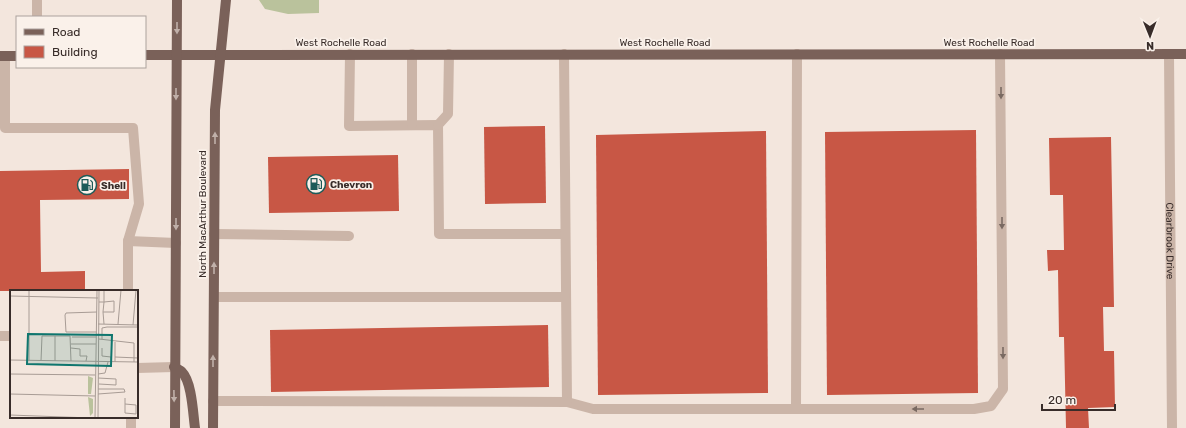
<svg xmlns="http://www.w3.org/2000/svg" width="1186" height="428" viewBox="0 0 1186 428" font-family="Rubik,sans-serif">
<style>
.green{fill:#bac29c}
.building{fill:#c85745}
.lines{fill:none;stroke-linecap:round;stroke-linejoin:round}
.minor{stroke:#cbb5a8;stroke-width:10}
.major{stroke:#7a6159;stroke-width:10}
.oneway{fill:#c0b0a9}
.oneway2{fill:#7a6a62}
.labels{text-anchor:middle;stroke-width:3.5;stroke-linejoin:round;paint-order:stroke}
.street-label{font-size:10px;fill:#382c29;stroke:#faf1ea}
.poi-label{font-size:10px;font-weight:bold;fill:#382c29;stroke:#faf1ea;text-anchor:start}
.inset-road{fill:none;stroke:#a89c95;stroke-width:1}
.view{fill:#0f766e;fill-opacity:0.15;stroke:#0f766e;stroke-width:2}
.inset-edge{fill:none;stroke:#382c29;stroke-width:2}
</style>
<rect width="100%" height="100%" fill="#f3e6dd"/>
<path class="green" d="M259,0H319V13L288,14L265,9Z"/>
<g class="building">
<path d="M545,126L546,203L485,204L484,127Z"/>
<path d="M976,130L978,393L827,395L825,132Z"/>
<path d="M766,131L768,393L598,395L596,135Z"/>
<path d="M1111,137L1114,307H1103L1104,351H1114L1115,407L1088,408L1089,428H1066L1064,337H1059L1058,270L1048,271L1047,250H1064L1063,195H1050L1049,138Z"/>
<path d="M398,155L399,211L269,213L268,157Z"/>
<path d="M129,169V199L40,200L41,272L85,271V291H0V171Z"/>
<path d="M548,325L549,387L271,392L270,330Z"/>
</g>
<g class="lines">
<g class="minor">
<path d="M37,0V17"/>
<path d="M350,54L349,126L438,125L439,234H565"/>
<path d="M564,54L567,402L593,409H974L991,406L1003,389L1000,54"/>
<path id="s1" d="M1169,54L1172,428"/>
<path d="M5,56V128H133L139,204L128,241"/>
<path d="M412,125V54"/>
<path d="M438,125L448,114L449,54"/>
<path d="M214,234L349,236"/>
<path d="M128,291V241L176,243"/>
<path d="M214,297H565"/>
<path d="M0,336H11"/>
<path d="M137,368L174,367"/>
<path d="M213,401L567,402"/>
<path d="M796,409L797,54"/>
<path d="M131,417V428"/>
</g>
<g class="major">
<path d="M145,55L1186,54"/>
<path d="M0,56H17"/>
<path d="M174,367C176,368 180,370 182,372C192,382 193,414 195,428"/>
<path d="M175,428L177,0"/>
<path d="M213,428L215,110L226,0"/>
</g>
</g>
<defs><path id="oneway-solid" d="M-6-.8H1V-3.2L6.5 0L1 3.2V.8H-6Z"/></defs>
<g class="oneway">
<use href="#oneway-solid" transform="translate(177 28) rotate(90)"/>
<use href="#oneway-solid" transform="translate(176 94) rotate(90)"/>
<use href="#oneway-solid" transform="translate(215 138) rotate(-90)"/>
<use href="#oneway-solid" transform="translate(176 224) rotate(90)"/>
<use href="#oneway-solid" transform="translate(214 268) rotate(-90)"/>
<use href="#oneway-solid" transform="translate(213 361) rotate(-90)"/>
<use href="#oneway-solid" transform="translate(174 396) rotate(89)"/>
</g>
<g class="oneway2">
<use href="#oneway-solid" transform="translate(1001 93) rotate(90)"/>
<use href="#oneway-solid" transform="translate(1002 223) rotate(90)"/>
<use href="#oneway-solid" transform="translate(1003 353) rotate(90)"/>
<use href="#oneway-solid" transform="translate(918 409) rotate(-180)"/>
</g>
<defs>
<symbol id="fuel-ring" viewBox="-11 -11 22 22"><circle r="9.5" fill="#faf1ea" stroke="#1d5b58" stroke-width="1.5"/><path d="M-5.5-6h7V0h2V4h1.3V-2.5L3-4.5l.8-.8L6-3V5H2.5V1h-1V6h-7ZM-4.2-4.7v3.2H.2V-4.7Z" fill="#1d5b58"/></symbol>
</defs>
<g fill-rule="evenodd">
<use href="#fuel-ring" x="305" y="173" width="22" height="22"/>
<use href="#fuel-ring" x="76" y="174" width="22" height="22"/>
</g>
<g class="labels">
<g class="street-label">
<text x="341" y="46">West Rochelle Road</text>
<text x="665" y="46">West Rochelle Road</text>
<text x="989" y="46">West Rochelle Road</text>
<text transform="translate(202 214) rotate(-90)" y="4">North MacArthur Boulevard</text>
<text dy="4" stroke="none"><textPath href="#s1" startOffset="187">Clearbrook Drive</textPath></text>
</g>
<g class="poi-label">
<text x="330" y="188">Chevron</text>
<text x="101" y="189">Shell</text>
</g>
</g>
<g transform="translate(10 290)">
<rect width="128" height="128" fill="#f3e6dd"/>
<path d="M78,86L83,88L81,104H78ZM78,107L83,109V123L80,126Z" fill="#bac29c"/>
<path class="inset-road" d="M0,6L88,8M89,12H94L93,22H104V11L94,12V0M93,22L94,34M88,34L128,35M108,34L111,0M123,35L126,0M97,37H128M87,42H56L55,25L56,23L87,22M62,47H86M89,49L124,53V72M92,49V38L97,37M61,54H86M61,58L70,59V66H77L76,71M92,58V66L101,67V72M105,67L128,68M0,70L128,72M19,70V0M31,71L32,46H60L61,71M45,71V46M105,72V52M0,84L85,85M88,84L95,83L98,72M88,88L106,89V95L89,94M0,104L85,106M88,104L115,102L114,99H88M115,114L126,115V124L115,123V108M0,125L81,128M85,128L87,0M88,128L89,0"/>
<path class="view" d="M18,44L102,45L101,76L17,74Z"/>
<rect width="128" height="128" class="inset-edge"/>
</g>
<rect x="16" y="16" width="130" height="52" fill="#faf1ea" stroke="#aca29d"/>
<rect x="24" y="29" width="20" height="6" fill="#7a6159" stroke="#aca29d"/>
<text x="52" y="36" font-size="12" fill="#382c29">Road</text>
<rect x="24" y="46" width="20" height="12" fill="#c85745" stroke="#aca29d"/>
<text x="52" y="56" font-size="12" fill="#382c29">Building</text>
<g transform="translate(1150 36) rotate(179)" stroke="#faf1ea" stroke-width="3" paint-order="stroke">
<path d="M0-3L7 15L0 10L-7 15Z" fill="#382c29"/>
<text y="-6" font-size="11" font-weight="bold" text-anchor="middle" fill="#382c29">N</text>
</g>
<path d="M1042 404v6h73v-6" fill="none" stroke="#382c29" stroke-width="2"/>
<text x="1048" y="404" font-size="12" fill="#382c29" stroke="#faf1ea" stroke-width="3" paint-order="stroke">20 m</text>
</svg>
